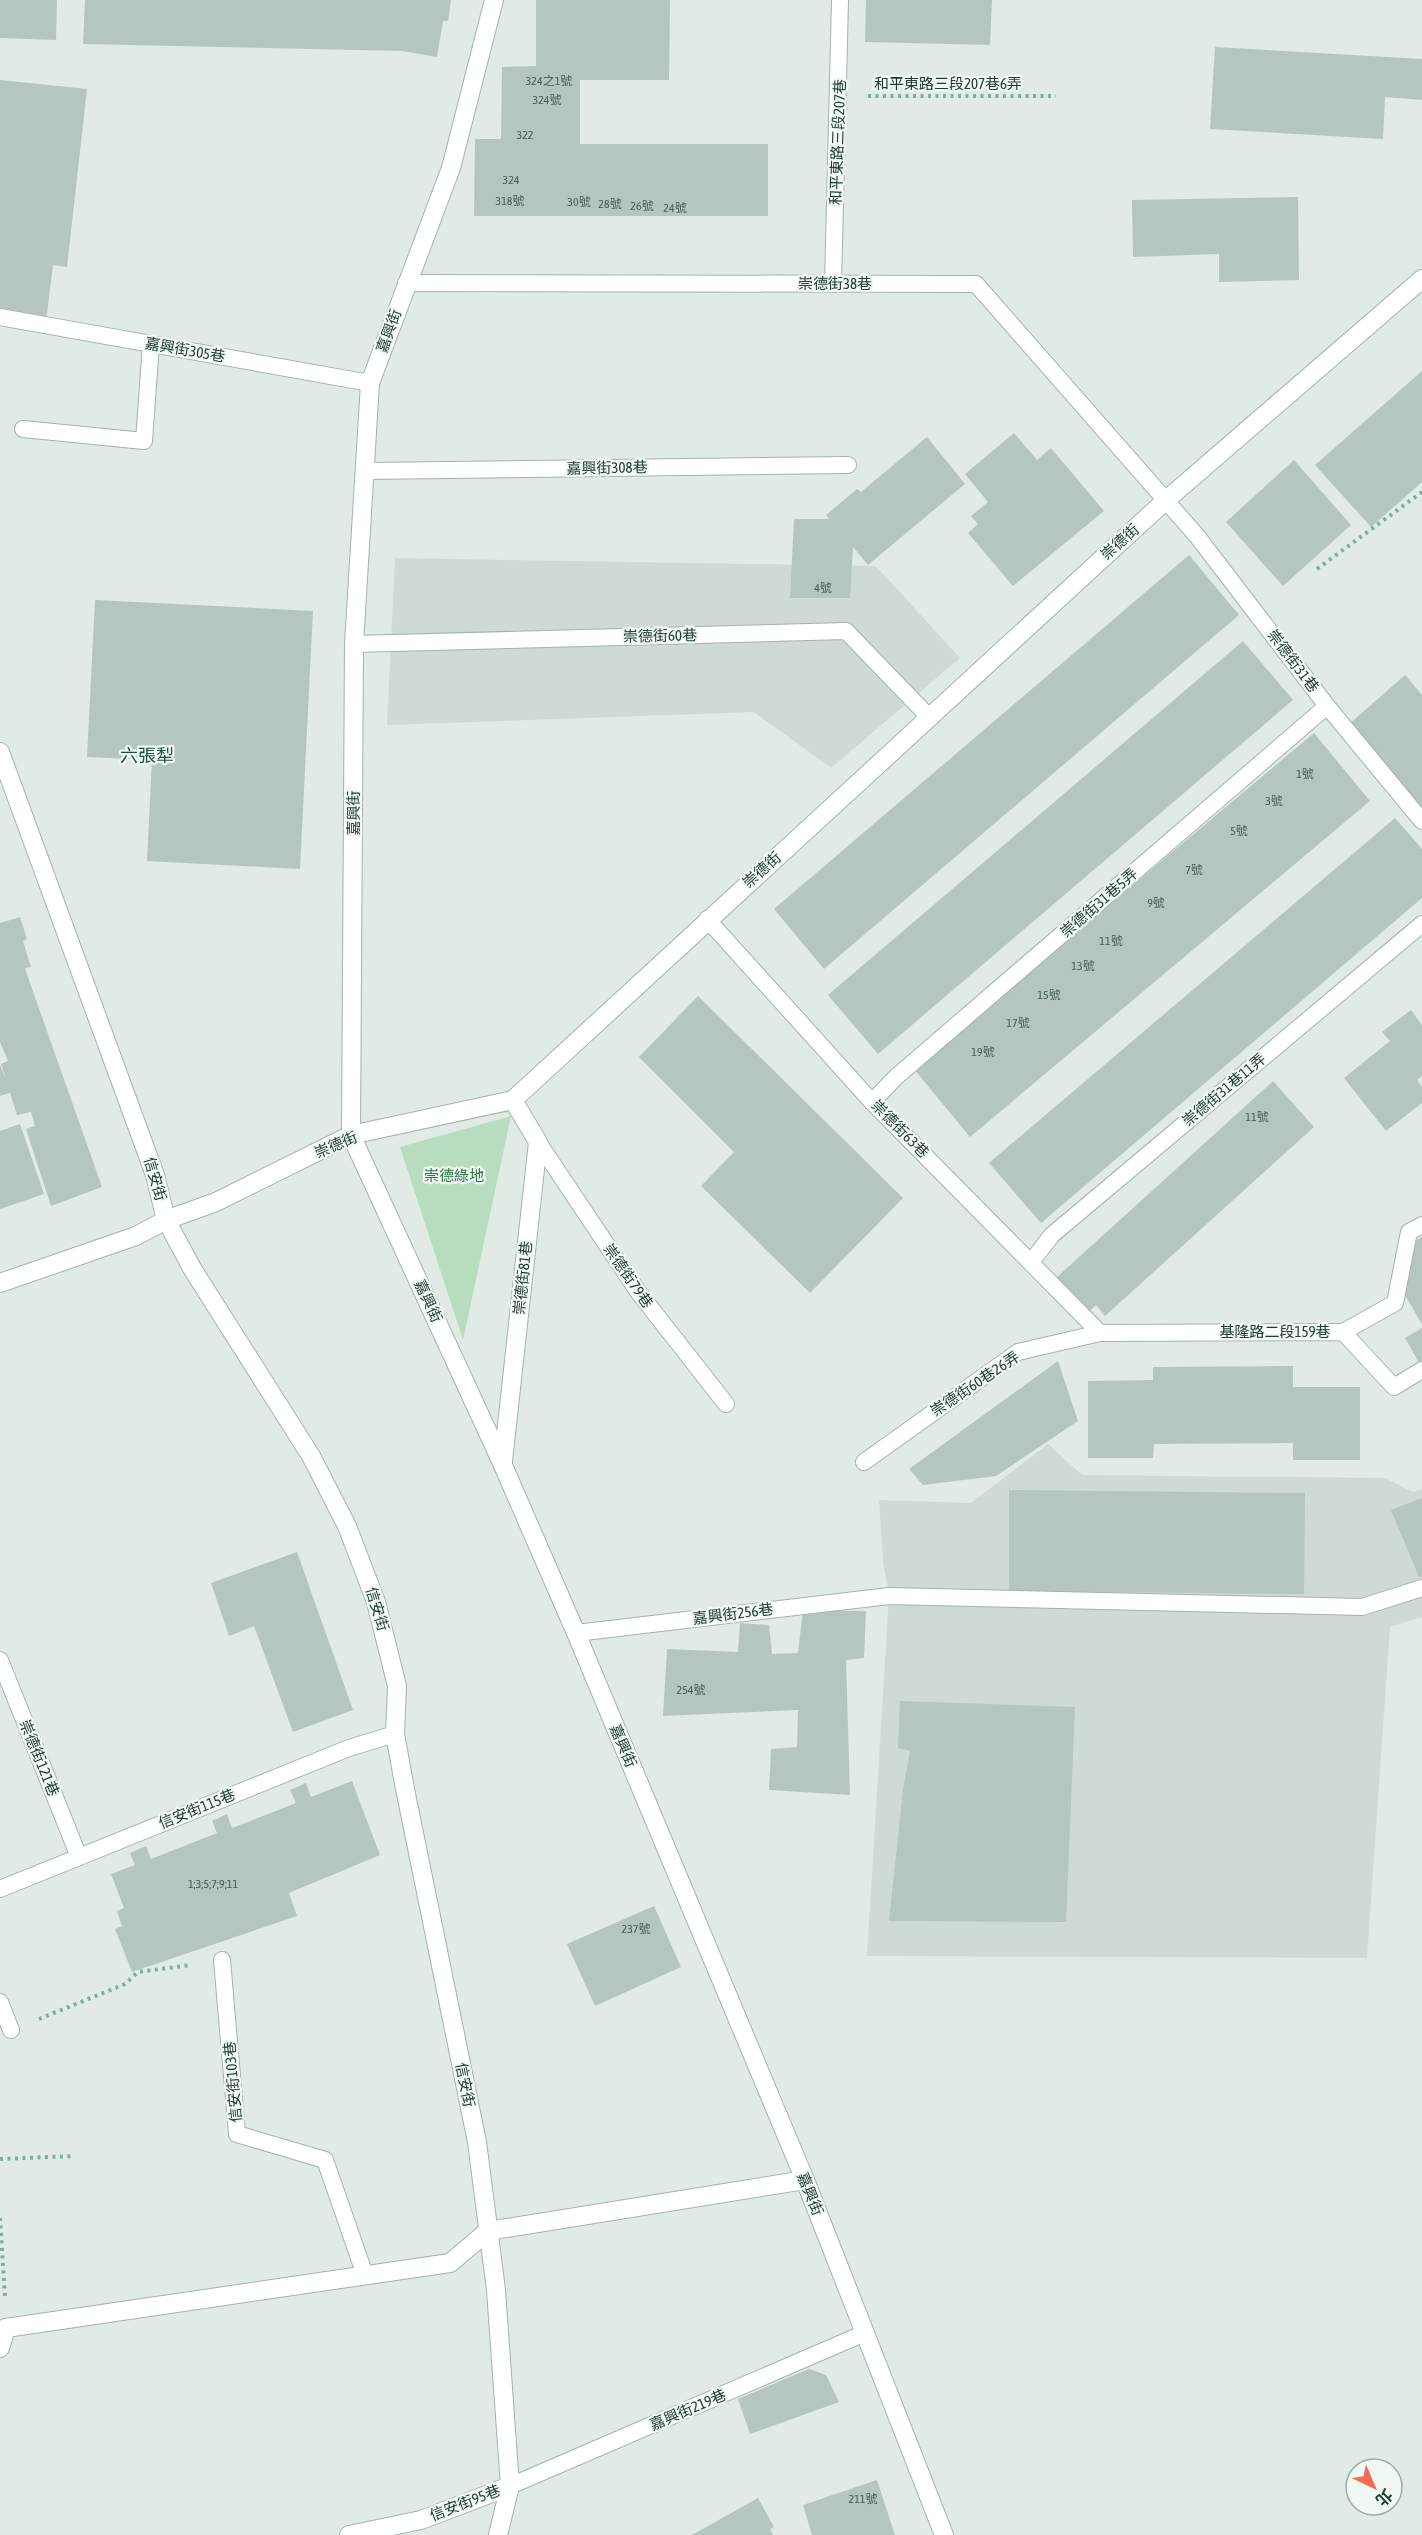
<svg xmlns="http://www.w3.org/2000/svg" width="1422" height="2535" viewBox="0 0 1422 2535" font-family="'Asap Condensed','Noto Sans TC',sans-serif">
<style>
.built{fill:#cedbd4}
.green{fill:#b8ddbe}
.building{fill:#b5c6be}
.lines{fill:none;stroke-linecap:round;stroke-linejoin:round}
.service-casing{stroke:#a3b3ac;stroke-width:18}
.minor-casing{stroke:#a3b3ac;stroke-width:20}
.tertiary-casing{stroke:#a3b3ac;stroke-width:20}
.path{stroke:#7fb09c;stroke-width:4;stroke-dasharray:3 4.5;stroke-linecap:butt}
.service{stroke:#fff;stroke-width:16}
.minor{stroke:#fff;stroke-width:18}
.tertiary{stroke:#fff;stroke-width:18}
.labels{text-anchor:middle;stroke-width:4.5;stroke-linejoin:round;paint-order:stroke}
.number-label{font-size:12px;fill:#455e55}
.street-label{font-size:15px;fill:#203c32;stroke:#f0f8f3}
.park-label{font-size:15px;fill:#29743f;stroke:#f0f8f3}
.quarter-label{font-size:18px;fill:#1c4e3d;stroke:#f0f8f3}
</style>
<rect width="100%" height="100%" fill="#e0ebe5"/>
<g class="built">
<path d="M395,558L876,566L960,658L831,768L754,712L387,725Z"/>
<path d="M1048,1444L1082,1475L1385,1478L1413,1492L1422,1489V1617L1390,1627L1367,1958L867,1956L889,1596L883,1561L879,1500L971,1503Z"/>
</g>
<path class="green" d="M511,1116L463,1340L400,1147Z"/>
<g class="building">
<path d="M0,0H57L56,40L0,38Z"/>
<path d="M85,0H451L448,21H443L437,57L402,51L83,44Z"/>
<path d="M536,0H670L669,80H580V144H768V216H474L475,139H501L502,67L536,66Z"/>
<path d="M866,0H992L990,45L865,42Z"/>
<path d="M1215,47L1422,59V100L1385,97L1383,139L1210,129Z"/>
<path d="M0,80L87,89L67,267L53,265L46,322L0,317Z"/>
<path d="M1298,197L1299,280L1219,282V254L1133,257L1132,200Z"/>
<path d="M1422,371V482L1371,527L1315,465Z"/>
<path d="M1014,433L1037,460L1051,448L1104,511L1013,586L968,533L978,524L971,516L988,502L965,474Z"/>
<path d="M927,437L965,484L868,565L853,547L850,598H790L794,519H829L826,515L857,489L861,492Z"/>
<path d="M1294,460L1351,525L1283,586L1226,522Z"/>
<path d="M1189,555L1239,615L824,969L774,909Z"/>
<path d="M95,600L313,611L300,869L147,861L152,760L87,757Z"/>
<path d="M1243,641L1293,700L878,1054L828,995Z"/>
<path d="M1405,675L1422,695V812L1347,726Z"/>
<path d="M1314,733L1370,801L970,1137L914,1069Z"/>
<path d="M1395,818L1422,849V898L1041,1223L989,1163Z"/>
<path d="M20,917L27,939L23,941L31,967L25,968L30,983L102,1187L51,1206L26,1129L35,1126L31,1112L17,1115L10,1093L0,1096V1065L6,1079L1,1064L8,1061L0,1042V923Z"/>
<path d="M698,996L903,1198L810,1293L701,1186L734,1152L639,1057Z"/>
<path d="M1411,1010L1422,1025V1076L1417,1080L1422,1087V1103L1386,1131L1344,1078L1390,1041L1382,1032Z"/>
<path d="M1273,1081L1314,1127L1105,1316L1096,1305L1078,1322L1046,1287Z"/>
<path d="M20,1124L44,1194L0,1209V1131Z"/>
<path d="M1422,1237V1324L1392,1273L1396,1252Z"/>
<path d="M1422,1328V1368L1405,1338Z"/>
<path d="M1058,1361L1078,1421L996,1476L923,1485L909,1469Z"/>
<path d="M1293,1366V1387H1360V1460H1293V1443L1154,1444L1153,1458H1088V1381L1153,1380V1367Z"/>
<path d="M1009,1490L1305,1493L1304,1594L1009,1591Z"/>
<path d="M1422,1498V1576L1419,1577L1391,1510Z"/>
<path d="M297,1552L353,1710L293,1732L254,1626L229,1636L211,1583Z"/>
<path d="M803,1610L866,1611L864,1658L846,1660L850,1795L769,1790L771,1749L797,1747L798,1710L663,1716L667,1649L738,1652L740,1623L769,1625L772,1654L798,1653Z"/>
<path d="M900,1701L1075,1707L1066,1922L889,1921L903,1790L910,1751L898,1748Z"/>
<path d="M352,1781L380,1855L289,1893L297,1916L132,1972L115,1929L122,1926L117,1911L124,1908L111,1874L135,1865L130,1853L146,1846L151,1859L217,1833L212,1821L227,1814L232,1828L296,1803L290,1790L306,1783L311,1797Z"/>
<path d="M654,1906L681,1967L595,2006L567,1944Z"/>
<path d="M809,2369L826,2375L839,2402L750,2434L738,2399Z"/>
<path d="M877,2480L895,2535H812L803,2505Z"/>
<path d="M758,2498L774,2527L770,2529L773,2535H692Z"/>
</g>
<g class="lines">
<defs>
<g id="service">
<path d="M406,283L976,284L1197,536L1327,706L1422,821"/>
<path d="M833,284L840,0"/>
<path d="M0,317L370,383"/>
<path d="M23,429L144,441L151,344"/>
<path d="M365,471L848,465"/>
<path d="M354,644L846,631L929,717"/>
<path d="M707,919L872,1102L1100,1333"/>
<path d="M872,1102L896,1077L1327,706"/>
<path d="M538,1142L639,1293L726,1404"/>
<path d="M1031,1262L1052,1235L1422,924"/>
<path d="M1343,1332L1395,1303L1409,1232L1422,1225"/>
<path d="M864,1462L1018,1352L1100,1333L1343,1332L1394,1387L1422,1370"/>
<path d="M576,1633L889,1596L1362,1607L1422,1588"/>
<path d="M0,1660L79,1857"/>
<path d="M0,1889L349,1748L395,1734"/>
<path d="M222,1960L237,2134L325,2160L365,2275"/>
<path d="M0,2002L11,2030"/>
<path d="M510,2486L865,2333"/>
</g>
<g id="minor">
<path d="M494,0L451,168L370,383L354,644L351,1135L502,1463L576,1633L805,2180L944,2535"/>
<path d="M503,1461L538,1142L513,1100"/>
<path d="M0,2348L6,2328L450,2263L488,2231L805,2180"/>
<path d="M349,2535L421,2520L510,2486"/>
</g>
<g id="tertiary">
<path d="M0,752L155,1175L166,1220L193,1270L311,1456L347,1526L376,1602L397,1686L395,1734L405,1789L477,2142L496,2290L510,2486L498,2535"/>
<path d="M0,1283L136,1236L166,1220L216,1202L351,1135L513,1100L1165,501L1422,279"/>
</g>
</defs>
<use href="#service" class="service-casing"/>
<use href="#minor" class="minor-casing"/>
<use href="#tertiary" class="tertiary-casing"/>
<g class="path">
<path d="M868,96H1056"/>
<path d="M1317,569L1422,492"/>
<path d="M39,2019L125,1984L138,1972L191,1965"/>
<path d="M0,2159L74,2156"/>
<path d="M0,2218L5,2297"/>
</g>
<use href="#service" class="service"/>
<use href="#minor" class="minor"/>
<use href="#tertiary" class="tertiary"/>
</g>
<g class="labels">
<g class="number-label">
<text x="549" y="85">324之1號</text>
<text x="547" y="104">324號</text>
<text x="525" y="139">322</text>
<text x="511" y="184">324</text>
<text x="510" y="205">318號</text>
<text x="579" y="206">30號</text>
<text x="610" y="208">28號</text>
<text x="642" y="210">26號</text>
<text x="675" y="212">24號</text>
<text x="823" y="592">4號</text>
<text x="1305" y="778">1號</text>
<text x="1274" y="805">3號</text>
<text x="1239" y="835">5號</text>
<text x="1194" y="874">7號</text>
<text x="1156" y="907">9號</text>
<text x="1111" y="945">11號</text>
<text x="1083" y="970">13號</text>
<text x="1049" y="999">15號</text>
<text x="1018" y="1027">17號</text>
<text x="983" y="1056">19號</text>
<text x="1257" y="1121">11號</text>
<text x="691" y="1694">254號</text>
<text x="213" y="1888">1;3;5;7;9;11</text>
<text x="636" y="1933">237號</text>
<text x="863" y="2503">211號</text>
</g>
<g class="street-label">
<text x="948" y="89">和平東路三段207巷6弄</text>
<text transform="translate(838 142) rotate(-88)" y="5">和平東路三段207巷</text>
<text x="835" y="289">崇德街38巷</text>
<text transform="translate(389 331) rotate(-70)" y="5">嘉興街</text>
<text transform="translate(185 350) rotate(10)" y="5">嘉興街305巷</text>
<text transform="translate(607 468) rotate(-1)" y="5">嘉興街308巷</text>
<text transform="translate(1120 542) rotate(-42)" y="5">崇德街</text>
<text transform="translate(660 636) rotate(-1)" y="5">崇德街60巷</text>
<text transform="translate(1293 661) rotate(53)" y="5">崇德街31巷</text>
<text transform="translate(354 813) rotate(-90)" y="5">嘉興街</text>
<text transform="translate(762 870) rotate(-42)" y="5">崇德街</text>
<text transform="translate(1099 903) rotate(-41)" y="5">崇德街31巷5弄</text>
<text transform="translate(1224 1090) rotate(-40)" y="5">崇德街31巷11弄</text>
<text transform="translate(900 1129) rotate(45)" y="5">崇德街63巷</text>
<text transform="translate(336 1145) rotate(-23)" y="5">崇德街</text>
<text transform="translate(155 1179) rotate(74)" y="5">信安街</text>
<text transform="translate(628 1276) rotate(55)" y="5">崇德街79巷</text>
<text transform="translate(523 1278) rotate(-84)" y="5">崇德街81巷</text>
<text transform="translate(428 1301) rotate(65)" y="5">嘉興街</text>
<text x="1275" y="1337">基隆路二段159巷</text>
<text transform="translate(975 1384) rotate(-34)" y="5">崇德街60巷26弄</text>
<text transform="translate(377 1609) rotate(73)" y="5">信安街</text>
<text transform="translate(733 1614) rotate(-7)" y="5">嘉興街256巷</text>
<text transform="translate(623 1746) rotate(67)" y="5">嘉興街</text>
<text transform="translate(39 1758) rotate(68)" y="5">崇德街121巷</text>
<text transform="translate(197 1809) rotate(-22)" y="5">信安街115巷</text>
<text transform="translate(233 2082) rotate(-95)" y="5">信安街103巷</text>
<text transform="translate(465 2085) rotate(79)" y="5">信安街</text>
<text transform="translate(810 2194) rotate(68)" y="5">嘉興街</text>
<text transform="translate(688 2410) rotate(-23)" y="5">嘉興街219巷</text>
<text transform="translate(465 2503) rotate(-21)" y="5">信安街95巷</text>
</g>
<g class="park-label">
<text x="454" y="1181">崇德綠地</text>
</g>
<g class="quarter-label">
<text x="147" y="762">六張犁</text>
</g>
</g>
<g transform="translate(1374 2487) rotate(136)"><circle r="28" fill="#f0f8f3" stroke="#9dada6" stroke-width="1.5"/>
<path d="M0-4.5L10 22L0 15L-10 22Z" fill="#f66b53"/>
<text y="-9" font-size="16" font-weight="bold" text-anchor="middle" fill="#203c32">北</text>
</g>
</svg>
